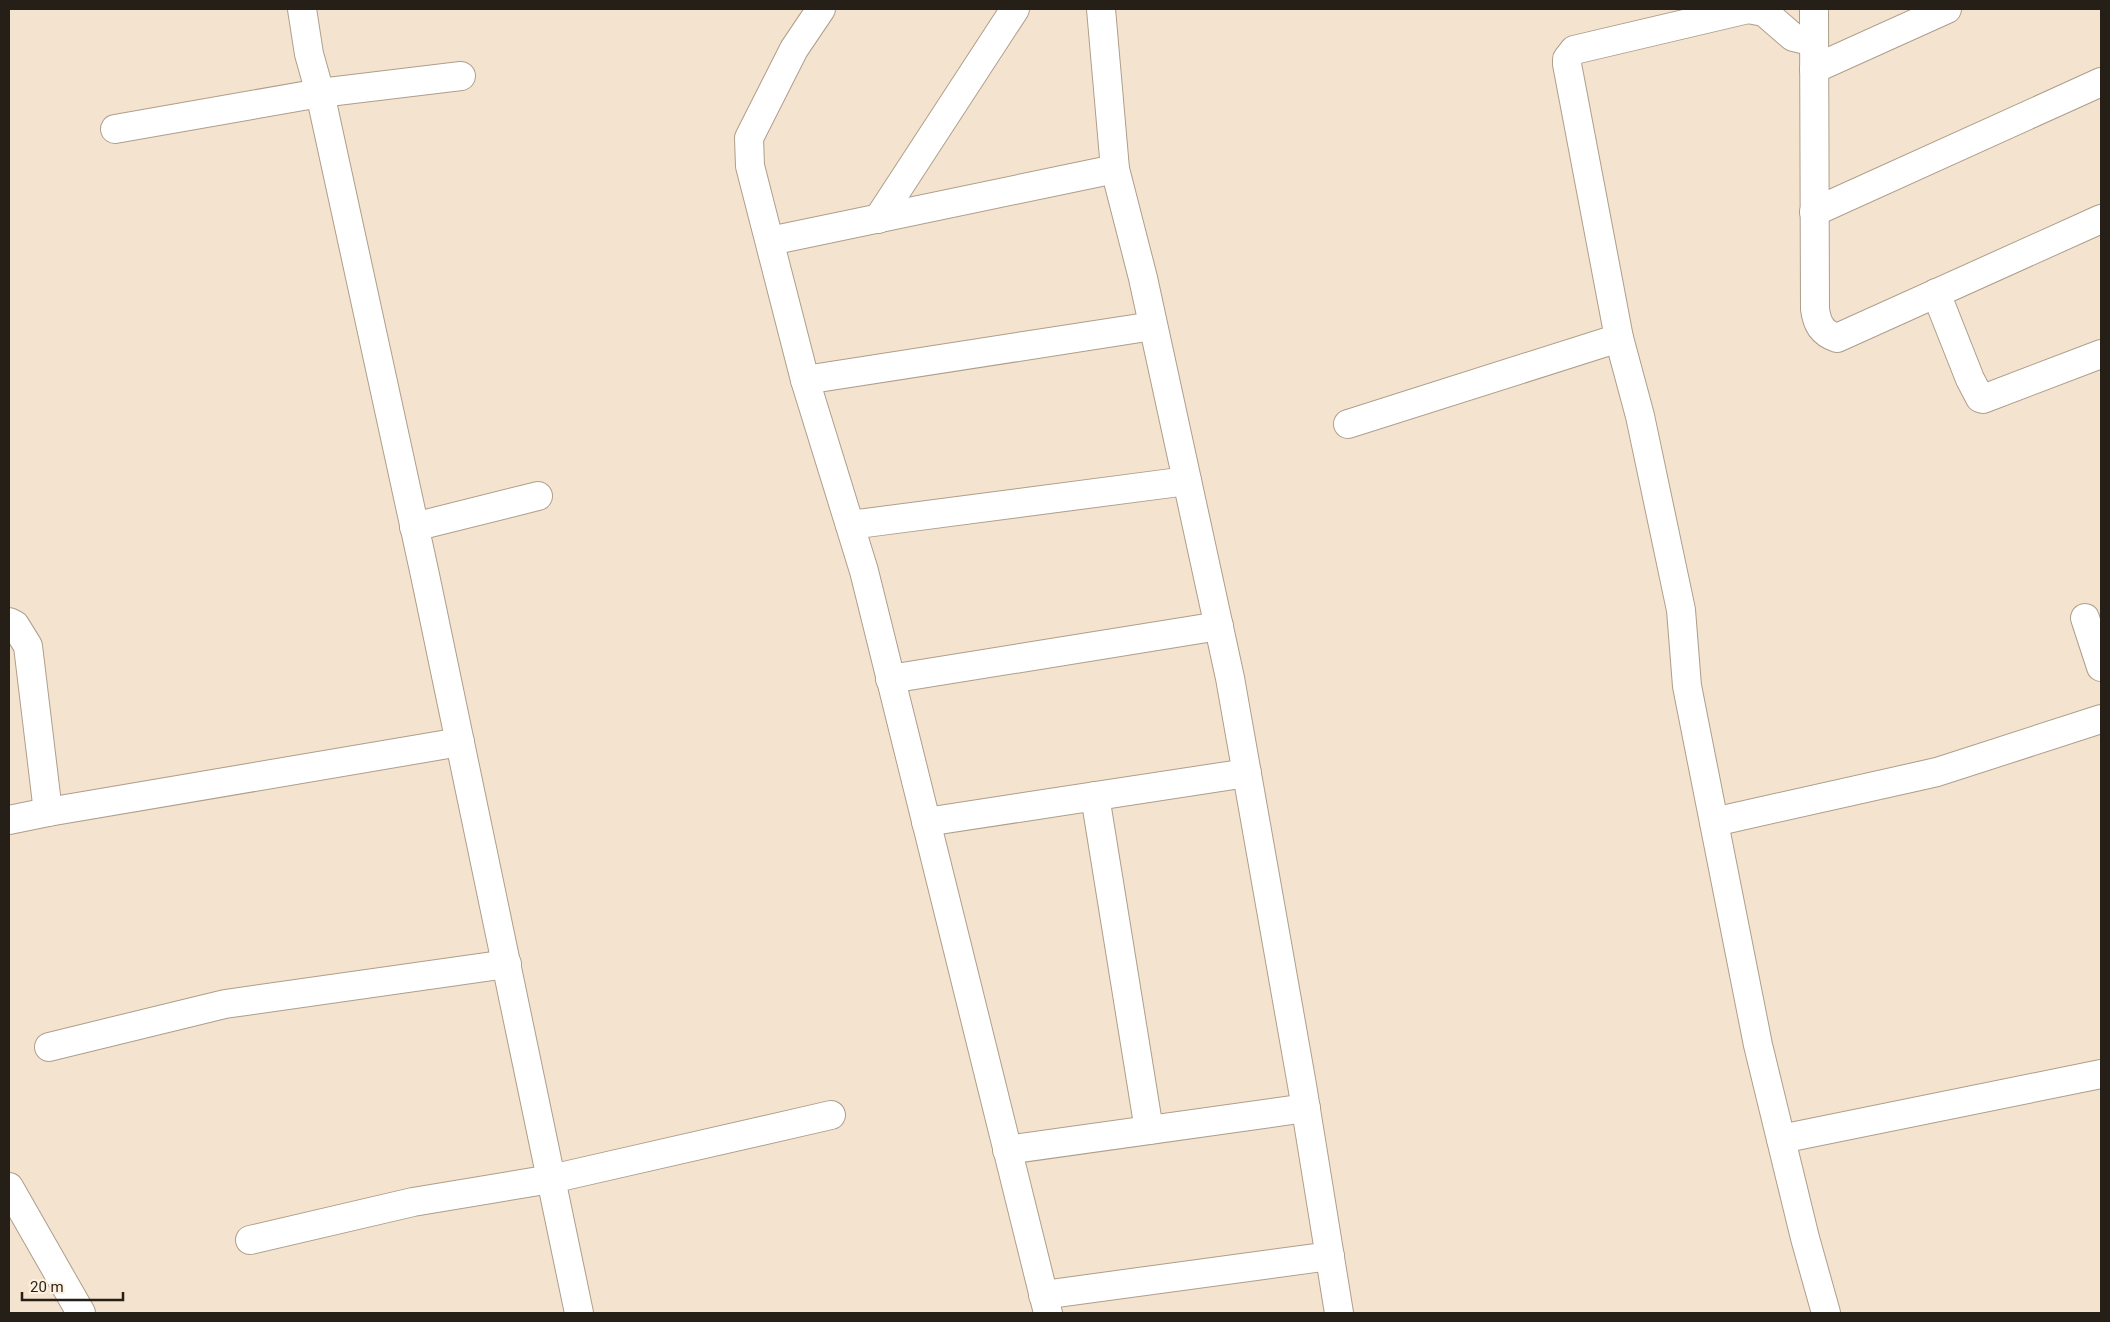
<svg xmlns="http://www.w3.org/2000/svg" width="2110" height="1322" viewBox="0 0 2110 1322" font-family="Roboto,sans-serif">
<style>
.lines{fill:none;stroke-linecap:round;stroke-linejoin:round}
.minor-casing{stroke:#ae9e8b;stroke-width:30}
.minor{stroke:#fff;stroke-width:28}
</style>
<rect width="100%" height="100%" fill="#f4e3ce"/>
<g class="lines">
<defs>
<g id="minor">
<path d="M302,9L309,54L320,93L425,575L579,1313"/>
<path d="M821,9L794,49L749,138L750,166L805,380L864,571L1048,1313"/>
<path d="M1101,9L1115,169L1143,278L1230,678L1302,1085L1339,1313"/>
<path d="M1748,9L1574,50L1567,59V64L1619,338L1640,416L1681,610L1687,686L1758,1045L1805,1238L1826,1313"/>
<path d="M1748,9L1764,12L1793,37L1814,42"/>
<path d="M1814,9L1815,309C1817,324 1822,333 1837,338L2101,219"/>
<path d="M1814,69L1947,9"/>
<path d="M115,129L320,93L461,76"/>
<path d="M1814,212L2101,82"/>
<path d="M878,219L1015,9"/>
<path d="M770,241L1115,169"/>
<path d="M1936,293L1970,379L1980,398L1983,399L2101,354"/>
<path d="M805,380L1153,326"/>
<path d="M1348,424L1619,338"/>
<path d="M850,525L1187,481"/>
<path d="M414,527L538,496"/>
<path d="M2085,618L2101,667"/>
<path d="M9,622L15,625L28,646L48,812"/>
<path d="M890,679L1219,626"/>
<path d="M1095,796L1149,1130"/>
<path d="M9,820L48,812L460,742"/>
<path d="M926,822L1247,773"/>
<path d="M1714,822L1937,772L2101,719"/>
<path d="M49,1047L225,1004L507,964"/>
<path d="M1781,1139L2101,1074"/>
<path d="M1007,1150L1306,1108"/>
<path d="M9,1187L81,1313"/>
<path d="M250,1240L413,1202L551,1179L831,1115"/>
<path d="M1043,1295L1330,1256"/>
</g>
</defs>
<use href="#minor" class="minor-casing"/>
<use href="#minor" class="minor"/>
</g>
<rect width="2110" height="1322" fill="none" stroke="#251f17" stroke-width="20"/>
<path d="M22 1292v8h101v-8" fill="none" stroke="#251f17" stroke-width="2.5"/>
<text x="30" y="1292" font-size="15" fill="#251f17" stroke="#fef0e0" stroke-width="4" paint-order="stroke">20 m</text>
</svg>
